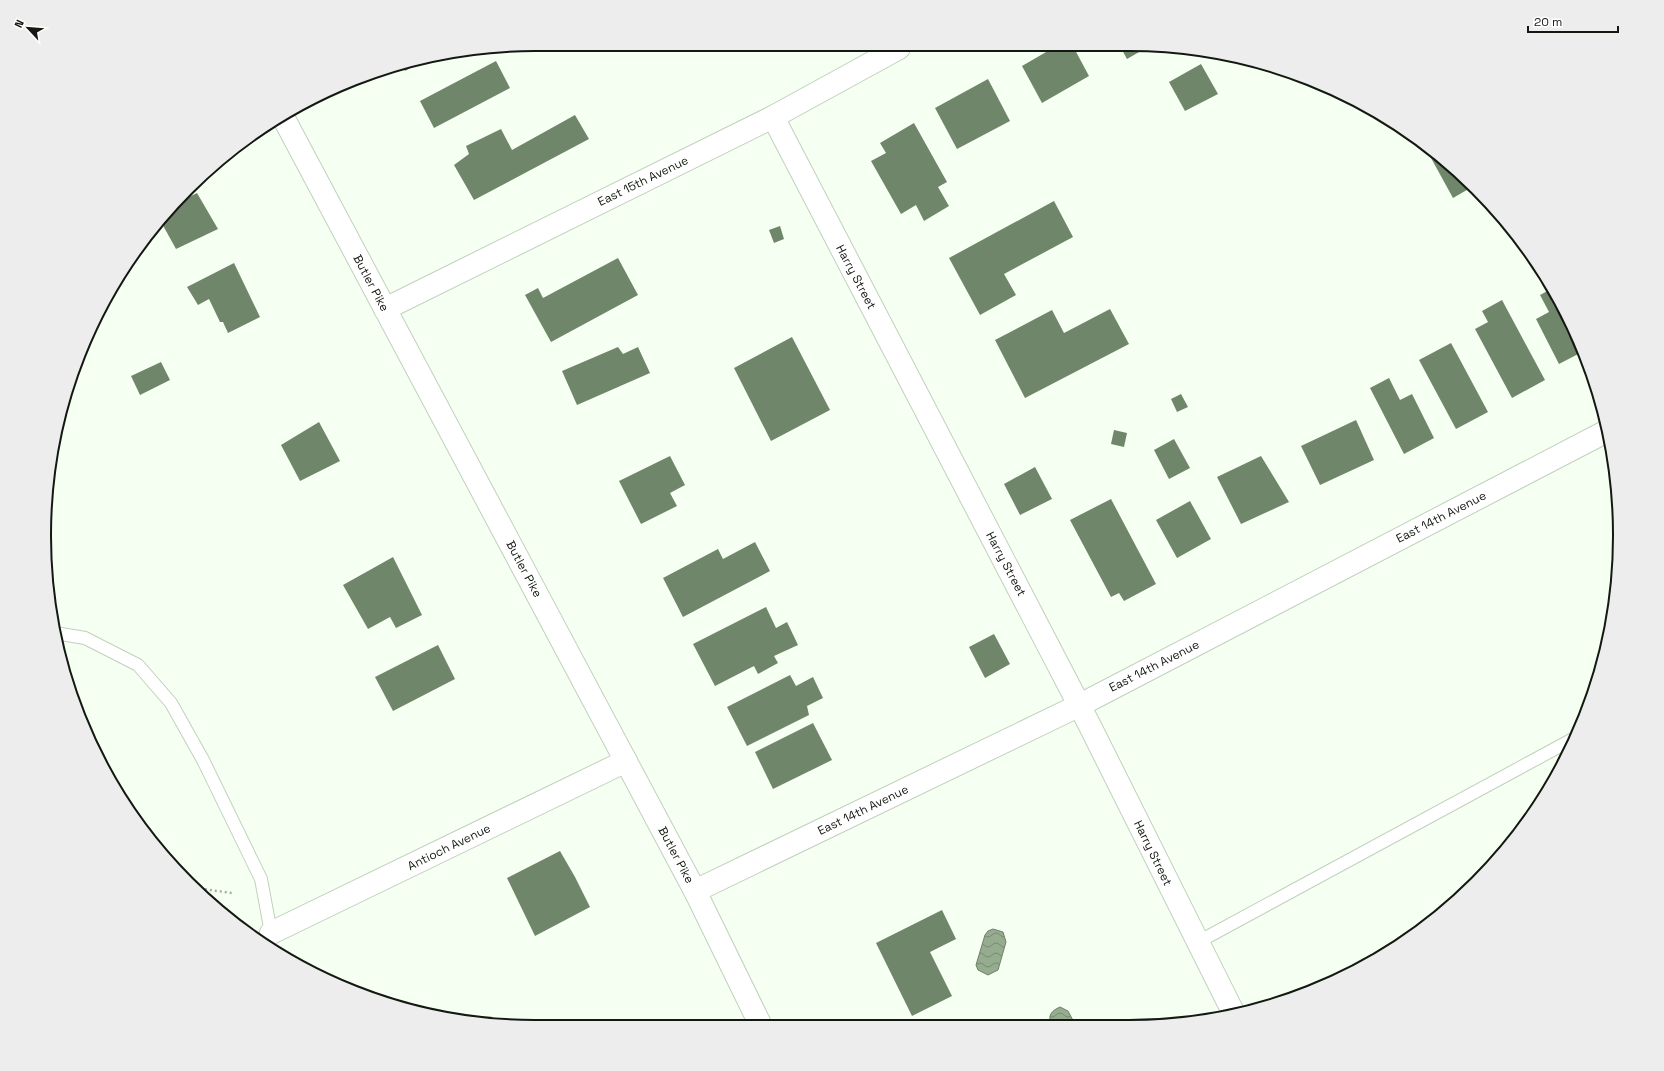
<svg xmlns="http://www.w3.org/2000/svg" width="1664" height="1071" viewBox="0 0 1664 1071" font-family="'Space Grotesk',sans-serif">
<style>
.water{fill:url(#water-waves);stroke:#6f8069}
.building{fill:#70866a}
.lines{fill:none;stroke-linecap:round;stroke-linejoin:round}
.lane-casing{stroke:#c1d1bd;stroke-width:14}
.street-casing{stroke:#c1d1bd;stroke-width:24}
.primary-casing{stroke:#c1d1bd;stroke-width:24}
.path{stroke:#a7afa4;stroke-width:2.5;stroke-dasharray:2 3;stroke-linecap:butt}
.lane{stroke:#fff;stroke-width:12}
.street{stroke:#fff;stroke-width:22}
.primary{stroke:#fff;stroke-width:22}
.labels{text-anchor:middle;stroke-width:3.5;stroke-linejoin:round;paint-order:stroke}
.street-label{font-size:12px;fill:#131811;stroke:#fff}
.rim{fill:none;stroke:#131811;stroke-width:2}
</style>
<defs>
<pattern id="water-waves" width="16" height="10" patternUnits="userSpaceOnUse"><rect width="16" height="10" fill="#96ac8f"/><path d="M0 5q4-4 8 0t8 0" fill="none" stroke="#798b73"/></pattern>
</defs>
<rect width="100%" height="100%" fill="#f5fff2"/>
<g class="water">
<path d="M993,929L1003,932L1006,942L998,970L988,975L978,970L976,965L985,935L988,931Z"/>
<path d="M1060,1007L1068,1011L1076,1026L1052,1025C1047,1016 1051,1011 1060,1007Z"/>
</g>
<g class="building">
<path d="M1053,48H1074L1089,76L1042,103L1022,66Z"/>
<path d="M1121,48H1146L1127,59Z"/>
<path d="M425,59L405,71L402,64L415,61Z"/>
<path d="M496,61L510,88L434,128L420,101Z"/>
<path d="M1201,64L1218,94L1185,111L1169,82Z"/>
<path d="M988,79L1010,121L957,149L935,108Z"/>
<path d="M575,115L589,139L474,200L454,165L469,154L466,146L501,129L512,150Z"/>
<path d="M914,123L947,182L938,187L949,206L924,221L916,205L901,214L871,161L886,153L880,143Z"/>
<path d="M1425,147L1452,166L1472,187L1453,198Z"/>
<path d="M197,193L218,229L176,249L160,220L173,205Z"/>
<path d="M1054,201L1073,237L1004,274L1016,295L980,315L949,258Z"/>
<path d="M780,226L784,239L774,243L769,230Z"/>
<path d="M618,258L638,295L551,342L525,295L538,288L543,298Z"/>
<path d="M234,263L260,317L228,333L223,322H220L209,299L198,305L187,287Z"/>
<path d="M1551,289L1569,318L1582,352L1559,364L1536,319L1549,312L1540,295Z"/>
<path d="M1502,300L1545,380L1512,398L1475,329L1488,322L1482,311Z"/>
<path d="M1110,309L1129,344L1025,398L995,340L1052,310L1064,333Z"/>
<path d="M792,337L830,410L771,441L734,368Z"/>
<path d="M1451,343L1488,412L1456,429L1419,360Z"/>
<path d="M618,347L623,354L638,347L650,373L577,405L562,371Z"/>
<path d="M161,362L170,380L140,395L131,376Z"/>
<path d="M1389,378L1400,400L1412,394L1434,438L1404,454L1370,388Z"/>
<path d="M1181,394L1188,407L1177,412L1171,399Z"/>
<path d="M1356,420L1374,460L1320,485L1301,446Z"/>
<path d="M319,422L340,461L300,481L281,445Z"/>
<path d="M1114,430L1127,433L1124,447L1111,444Z"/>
<path d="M1174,439L1190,468L1169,479L1154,450Z"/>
<path d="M670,456L685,485L670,493L677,506L641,524L619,481Z"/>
<path d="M1261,456L1289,502L1241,524L1217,477Z"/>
<path d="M1035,467L1052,499L1020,515L1004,484Z"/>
<path d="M1111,499L1156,584L1124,601L1119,593L1111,597L1070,520Z"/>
<path d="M1190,501L1211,539L1177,558L1156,520Z"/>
<path d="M755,542L770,571L683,617L663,578L718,549L723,559Z"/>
<path d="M393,557L422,615L396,628L390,617L368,629L343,585Z"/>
<path d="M766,607L776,628L787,622L798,645L774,656L778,663L758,674L754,666L715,686L693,644Z"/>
<path d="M994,634L1010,664L985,678L969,647Z"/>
<path d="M438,645L455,679L393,711L375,677Z"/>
<path d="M790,675L796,686L813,677L823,698L807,706L809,715L747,746L727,707Z"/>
<path d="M813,723L832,760L773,789L755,752Z"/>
<path d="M560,851L575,877L590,907L535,936L507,878Z"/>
<path d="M942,910L956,939L930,952L952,996L912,1016L876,943Z"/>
</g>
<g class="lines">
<defs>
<g id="lane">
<path d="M55,633L85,638L138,665L171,703L203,760L261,879L271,933L269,946"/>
<path d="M1198,942L1573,739"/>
</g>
<g id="street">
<path d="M773,117L1090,726L1234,1014"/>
<path d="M385,309L773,117L899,48"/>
<path d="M695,891L1080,705L1607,431"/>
<path d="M271,933L626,761"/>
</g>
<path id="primary" d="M283,117L695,891L760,1024"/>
</defs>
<use href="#lane" class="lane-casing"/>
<use href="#street" class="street-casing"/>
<use href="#primary" class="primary-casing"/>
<path class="path" d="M195,888L232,893"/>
<use href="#lane" class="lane"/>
<use href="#street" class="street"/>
<use href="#primary" class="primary"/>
</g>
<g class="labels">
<g class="street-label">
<text transform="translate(643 181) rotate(-26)" y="4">East 15th Avenue</text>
<text transform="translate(856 277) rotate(62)" y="4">Harry Street</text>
<text transform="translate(371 283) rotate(62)" y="4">Butler Pike</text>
<text transform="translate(1441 517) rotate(-27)" y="4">East 14th Avenue</text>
<text transform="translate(1006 564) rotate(62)" y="4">Harry Street</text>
<text transform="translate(524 569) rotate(62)" y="4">Butler Pike</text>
<text transform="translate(1154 666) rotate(-27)" y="4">East 14th Avenue</text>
<text transform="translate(863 810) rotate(-26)" y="4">East 14th Avenue</text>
<text transform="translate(449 847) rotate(-26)" y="4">Antioch Avenue</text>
<text transform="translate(1153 853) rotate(64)" y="4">Harry Street</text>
<text transform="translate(676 855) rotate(62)" y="4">Butler Pike</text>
</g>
</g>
<path d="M0 0H1664V1071H0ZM535 51H1129A484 484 0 0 1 1613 535V536A484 484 0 0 1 1129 1020H535A484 484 0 0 1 51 536V535A484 484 0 0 1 535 51Z" fill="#ecedec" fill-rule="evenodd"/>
<path class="rim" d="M535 51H1129A484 484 0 0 1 1613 535V536A484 484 0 0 1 1129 1020H535A484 484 0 0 1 51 536V535A484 484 0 0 1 535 51Z"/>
<g transform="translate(28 28) rotate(296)" stroke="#ffffff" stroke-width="3" paint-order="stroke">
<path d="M0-3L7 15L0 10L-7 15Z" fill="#131811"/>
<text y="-6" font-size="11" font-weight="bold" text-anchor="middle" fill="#131811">N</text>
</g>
<path d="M1528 26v6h90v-6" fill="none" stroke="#131811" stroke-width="2"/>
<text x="1534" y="26" font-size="12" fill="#131811" stroke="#ffffff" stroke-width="3" paint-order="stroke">20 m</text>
</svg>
